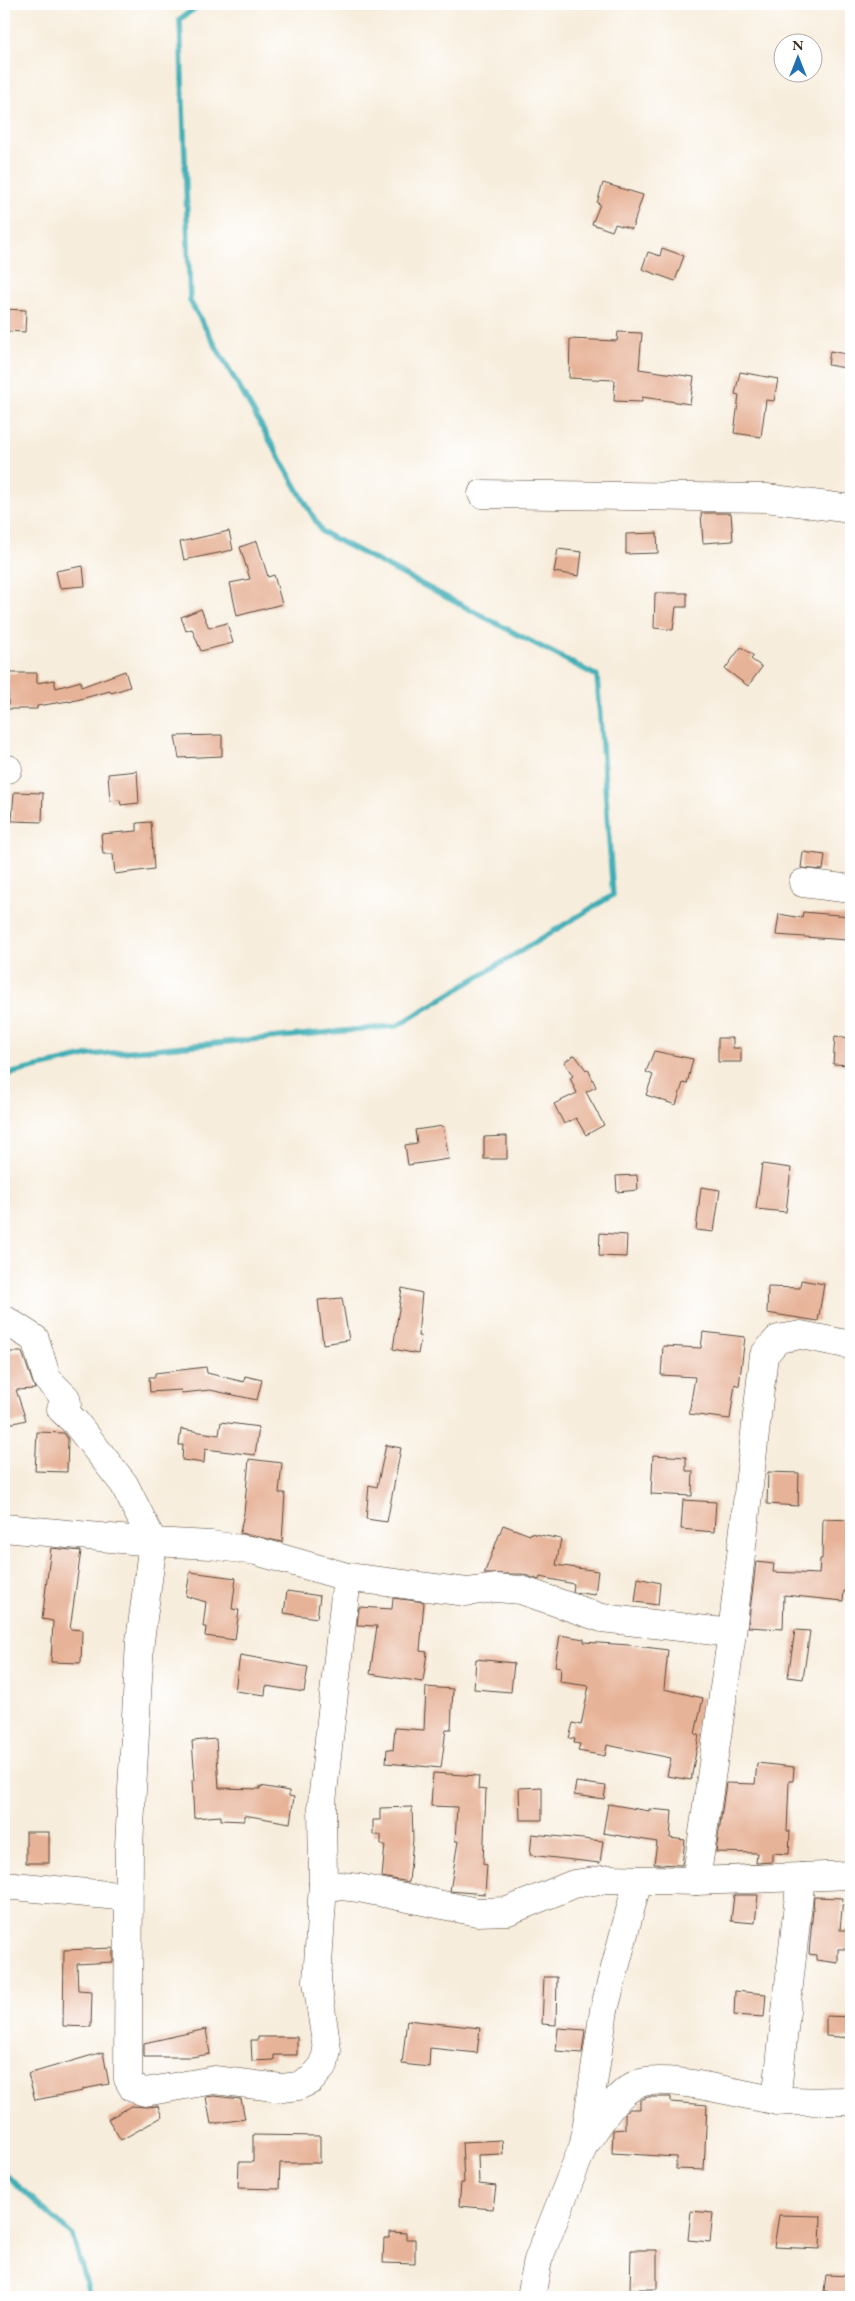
<svg xmlns="http://www.w3.org/2000/svg" width="855" height="2301" viewBox="0 0 855 2301" font-family="'EB Garamond',serif">
<style>
.lines{fill:none;stroke-linecap:round;stroke-linejoin:round}
.stream{stroke:#3cadb5;stroke-width:5.5}
.building{fill:#e7b398}
.minor-casing{stroke:#57473a;stroke-width:29}
.minor{stroke:#fff;stroke-width:28}
</style>
<rect width="100%" height="100%" fill="#fff"/>
<filter id="ink" filterUnits="userSpaceOnUse"><feTurbulence type="fractalNoise" baseFrequency=".02" numOctaves="2"/><feDisplacementMap in="SourceGraphic" scale="10" xChannelSelector="R" yChannelSelector="G"/><feConvolveMatrix kernelMatrix="1 2 1 2 8 2 1 2 1" color-interpolation-filters="sRGB"/></filter>
<filter id="wash" filterUnits="userSpaceOnUse"><feTurbulence type="fractalNoise" baseFrequency=".0096" numOctaves="4" result="noise"/><feDisplacementMap in="SourceGraphic" scale="20" xChannelSelector="R" yChannelSelector="G"/><feGaussianBlur stdDeviation="1.12" result="paint"/><feColorMatrix in="noise" values="0 0 0 0 0 0 0 0 0 0 0 0 0 0 0 0 0 1.4 0 .05"/><feComposite in="paint" operator="in"/></filter>
<g filter="url(#wash)">
<rect width="100%" height="100%" fill="#f7eddc"/>
<g class="lines">
<g class="stream">
<path d="M4,1075L90,1055L397,1026L613,895L597,676L322,532L190,301L180,19L201,4"/>
<path d="M4,2173L73,2236L90,2297"/>
</g>
</g>
<g id="blocks">
<g class="building">
<path d="M603,183L643,195L632,229L615,224L612,231L592,224L600,204L597,203Z"/>
<path d="M662,248L684,256L675,281L642,269L648,252L660,256Z"/>
<path d="M4,309L26,310L25,332L4,331Z"/>
<path d="M618,332L642,333L639,369L694,377L690,404L642,397V402L614,401L615,380L569,378L570,339L617,341Z"/>
<path d="M830,351L851,355V369L828,365Z"/>
<path d="M740,372L778,379L774,401L766,400L761,437L734,433L739,395L735,394Z"/>
<path d="M701,513H731L733,541L703,543Z"/>
<path d="M229,531L233,550L184,560L180,542Z"/>
<path d="M657,533L658,553L626,554V534Z"/>
<path d="M257,541L268,577L274,575L282,604L237,616L230,583L250,579L240,547Z"/>
<path d="M558,549L582,552L579,576L554,572Z"/>
<path d="M83,566L85,586L60,588L56,571Z"/>
<path d="M655,593H687V607H676L673,630L654,628Z"/>
<path d="M201,609L209,628L227,623L233,643L201,651L192,629L186,631L181,617Z"/>
<path d="M741,647L754,656L751,659L762,667L748,686L725,669Z"/>
<path d="M125,671L130,687L111,693L110,691L69,702V701L37,706V709H8V673H37V683L54,680L56,688L81,681V687Z"/>
<path d="M222,735V756L179,758L175,736Z"/>
<path d="M137,771L139,803L121,805L120,800L110,801L108,774Z"/>
<path d="M14,792L43,793L42,822L12,821Z"/>
<path d="M151,822L154,869L115,874L113,854H103L101,834L137,831V823Z"/>
<path d="M803,852L825,855L823,870L801,868Z"/>
<path d="M803,912L850,916L847,940L776,935L779,914L802,918Z"/>
<path d="M835,1036L851,1038V1065L833,1064Z"/>
<path d="M718,1038H733V1048H741V1062H718Z"/>
<path d="M654,1051L693,1059L687,1084L683,1083L676,1105L646,1095L653,1075L646,1072Z"/>
<path d="M575,1055L586,1070L588,1069L596,1087L586,1092L604,1125L586,1135L576,1118L564,1124L554,1104L577,1093L570,1078L573,1076L564,1062Z"/>
<path d="M443,1126L449,1159L408,1165L405,1145L417,1143L415,1130Z"/>
<path d="M507,1136V1159H484V1137Z"/>
<path d="M762,1164L791,1168L786,1212L756,1209Z"/>
<path d="M637,1175L638,1190L617,1192L616,1176Z"/>
<path d="M701,1187L720,1190L714,1232L696,1230Z"/>
<path d="M600,1233L627,1235L626,1257L599,1256Z"/>
<path d="M801,1280L824,1284L818,1321L767,1313L768,1287L800,1288Z"/>
<path d="M402,1288L422,1293L418,1336H421L418,1354L393,1349Z"/>
<path d="M342,1298L349,1340L323,1344L318,1300Z"/>
<path d="M703,1332L745,1337L739,1386L735,1384L730,1419L689,1414L695,1377L661,1375L663,1346L701,1348Z"/>
<path d="M4,1352H22L35,1389L16,1390L26,1420L14,1423L4,1422Z"/>
<path d="M206,1367L207,1373L244,1382L245,1376L262,1380L257,1400L210,1390L182,1393L181,1390L150,1392L149,1377H155V1373Z"/>
<path d="M221,1422L259,1427L255,1455L205,1449L204,1463L182,1460L183,1445H179L181,1429L219,1435Z"/>
<path d="M37,1432L64,1433L68,1439L67,1472L35,1471Z"/>
<path d="M386,1445L401,1448L387,1522L366,1519L369,1485L377,1487Z"/>
<path d="M653,1455L686,1457V1471H693L692,1496L651,1494Z"/>
<path d="M249,1459L282,1463L279,1493H285L282,1542L240,1533L244,1513Z"/>
<path d="M768,1472L799,1473L798,1506L767,1504Z"/>
<path d="M683,1500L716,1502L714,1532L681,1529Z"/>
<path d="M823,1519L851,1520V1592L844,1591L843,1601L784,1595L783,1629L748,1627L756,1562L774,1564L773,1572L819,1574L820,1559H822Z"/>
<path d="M503,1525L530,1535V1533L561,1539L556,1565L598,1571L595,1595L573,1592L574,1584L540,1577L539,1580L522,1574H484Z"/>
<path d="M51,1548L81,1551L70,1629L82,1630L81,1663L51,1662L53,1621L42,1619Z"/>
<path d="M190,1572L236,1578L232,1609L239,1610L235,1640L205,1636L206,1627H203L206,1602L186,1596Z"/>
<path d="M638,1578L660,1583L658,1605L635,1602Z"/>
<path d="M287,1591L320,1596L317,1618L284,1613Z"/>
<path d="M393,1598L424,1602L420,1651L427,1652L423,1682L370,1674L377,1626L357,1625L359,1607L392,1609Z"/>
<path d="M795,1630L810,1631L803,1679L788,1677Z"/>
<path d="M560,1635L584,1639V1642L629,1645L668,1650L664,1689L703,1698L695,1734L699,1735L691,1780L667,1776L671,1758L607,1745L605,1756L578,1751L580,1744L574,1743L575,1739L569,1738L573,1723L581,1725L589,1686L560,1682L561,1667L555,1666Z"/>
<path d="M240,1655L308,1667L304,1692L266,1686L265,1695L235,1691Z"/>
<path d="M476,1659L514,1663L511,1692L474,1689Z"/>
<path d="M426,1687L453,1689L451,1729H446L441,1768L386,1763L387,1749L393,1750L395,1728L424,1730Z"/>
<path d="M216,1739L219,1788L260,1789V1786L289,1791V1796L294,1797L290,1823L244,1815V1821L221,1820V1816L194,1818L192,1780H195L192,1741Z"/>
<path d="M757,1763L794,1767L793,1781H789L787,1831H790L789,1854L772,1853V1862L756,1863L757,1853L716,1852L726,1783L755,1784Z"/>
<path d="M433,1773L479,1776L478,1789L486,1790L483,1864L487,1865L485,1894L450,1891L458,1841H455L457,1807L431,1806Z"/>
<path d="M576,1782L606,1786L604,1799L574,1795Z"/>
<path d="M542,1787V1820H520L519,1788Z"/>
<path d="M608,1804L649,1811V1809L672,1811L670,1838L685,1840L682,1865L654,1864L657,1842L603,1833Z"/>
<path d="M412,1807L413,1839L409,1882L382,1877L385,1845H381V1835H373V1820H380V1808Z"/>
<rect x="26" y="1832" width="23" height="31"/>
<path d="M532,1834L603,1841L600,1863L530,1855Z"/>
<path d="M734,1895H758L755,1923L731,1921Z"/>
<path d="M814,1897L843,1898L840,1930H851V1949H838V1963L816,1960V1955L809,1954Z"/>
<path d="M113,1948V1962L77,1964L78,1990L92,1991L91,2027L63,2026L64,1950Z"/>
<path d="M544,1977H557L556,2025L542,2024Z"/>
<path d="M735,1991L766,1994L764,2017L734,2015Z"/>
<path d="M826,2016L851,2017V2038L826,2036Z"/>
<path d="M407,2020L480,2028L477,2053L430,2048L429,2067L402,2064Z"/>
<path d="M558,2028L585,2030L582,2053L556,2051Z"/>
<path d="M206,2029L210,2054L192,2057H144V2043Z"/>
<path d="M258,2037H297V2055H274V2060L252,2061L251,2040H258Z"/>
<path d="M103,2052L109,2084L83,2089V2091L35,2100L28,2074Z"/>
<path d="M214,2096L241,2099L245,2119L211,2124L206,2097Z"/>
<path d="M648,2097H671V2102L707,2105L704,2170L676,2169V2157L612,2153L613,2130L625,2129V2114L630,2109H640V2100Z"/>
<path d="M132,2106L147,2107L158,2106L162,2117L121,2140L108,2119Z"/>
<path d="M253,2135L320,2136V2163H280L279,2189L238,2188L239,2162H253Z"/>
<path d="M502,2140L503,2154L478,2155L479,2184L496,2186L493,2209L459,2206L461,2183H464L462,2142Z"/>
<path d="M691,2211L713,2213L710,2242L688,2240Z"/>
<path d="M779,2215L821,2216L820,2249L774,2247Z"/>
<path d="M390,2232L406,2233V2239H415V2264L383,2263L384,2238H390Z"/>
<path d="M631,2250H657V2289H630Z"/>
<path d="M826,2275L851,2276V2294L824,2291Z"/>
</g>
</g>
</g>
<g filter="url(#ink)">
<use href="#blocks" fill-opacity="0" stroke="#57473a" stroke-width="1"/>
<g class="lines">
<defs>
<g id="minor">
<path d="M482,494L766,498L851,509"/>
<path d="M4,769H8"/>
<path d="M803,883L851,889"/>
<path d="M4,1319L35,1339L47,1379L66,1398L67,1403L61,1409L75,1422L124,1484L153,1542L211,1545L256,1551L347,1577L467,1592L496,1588L521,1590L602,1618L732,1633"/>
<path d="M4,1528L153,1542L140,1641L129,1846L128,2079L133,2088L145,2092L214,2080L282,2088L298,2086L311,2080L324,2065L327,2050L317,1981L323,1884L322,1802L347,1577"/>
<path d="M696,1881L732,1633L764,1355L778,1339L801,1335L851,1345"/>
<path d="M323,1884L359,1888L477,1912L508,1911L574,1884L608,1879L696,1881L851,1875"/>
<path d="M4,1885L128,1897"/>
<path d="M776,2101L801,1877"/>
<path d="M587,2141C600,2123 613,2098 633,2086C659,2070 743,2096 775,2100C800,2103 826,2101 851,2101"/>
<path d="M531,2297L538,2260L584,2144L604,2010L638,1880"/>
</g>
</defs>
<use href="#minor" class="minor-casing"/>
<use href="#minor" class="minor"/>
</g>
</g>
<rect width="855" height="2301" fill="none" stroke="#fff" stroke-width="20"/>
<g transform="translate(798 58)"><circle r="24" fill="#ffffff" stroke="#b1aaa5"/>
<path d="M0-4L9 19L0 12L-9 19Z" fill="#1f6fb2"/>
<text y="-8" font-size="14" font-weight="bold" text-anchor="middle" fill="#3b2a1e">N</text>
</g>
</svg>
